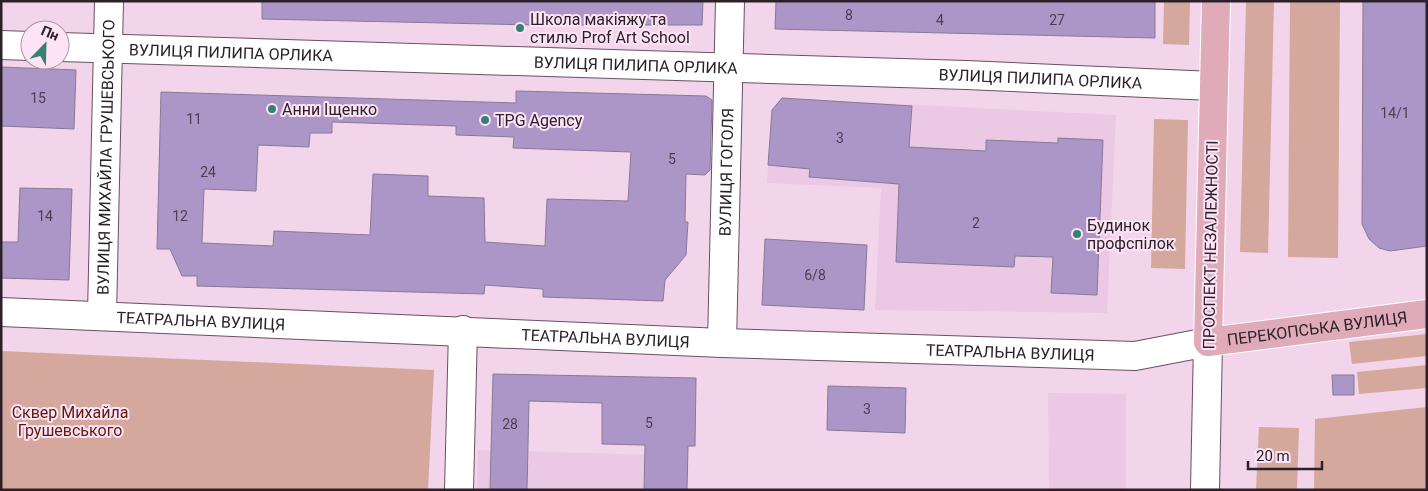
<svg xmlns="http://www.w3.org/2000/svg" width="1428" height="491" viewBox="0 0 1428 491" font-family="Roboto,sans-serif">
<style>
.built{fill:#ebc8e3}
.green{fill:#d5a89d}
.building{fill:#ac96c8;stroke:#867a95;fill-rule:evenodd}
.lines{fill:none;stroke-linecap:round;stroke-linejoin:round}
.minor-casing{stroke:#695063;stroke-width:30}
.tertiary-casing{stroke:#695063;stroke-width:30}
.primary-casing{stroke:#fff;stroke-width:30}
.minor{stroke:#fff;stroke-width:28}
.tertiary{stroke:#fff;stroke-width:28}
.primary{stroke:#dfabb8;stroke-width:28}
.poi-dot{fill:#387f77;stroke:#fce4f6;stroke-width:2}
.labels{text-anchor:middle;stroke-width:4;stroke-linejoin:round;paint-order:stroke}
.number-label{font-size:14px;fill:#4c3e51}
.poi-label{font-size:16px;fill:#2c2129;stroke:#fce4f6;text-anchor:start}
.street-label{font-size:16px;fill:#2c2129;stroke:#fce4f6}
.park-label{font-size:16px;fill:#5f1909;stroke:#fce4f6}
</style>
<rect width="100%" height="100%" fill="#f2d5eb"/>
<g class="built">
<path d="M782,98L1116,115L1107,313L875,310L881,188L767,183L772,110Z"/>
<path d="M1048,393L1126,394V490H1049Z"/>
<path d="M478,450L688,456L687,490H477Z"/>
</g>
<g class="green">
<path d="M1164,1H1190L1189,45L1163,44Z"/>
<path d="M1246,1H1274L1268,253L1240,252Z"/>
<path d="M1290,1H1340L1338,258L1288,257Z"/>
<path d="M1154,119L1188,120L1185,269L1151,268Z"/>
<path d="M1427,334V356L1352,364L1349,342Z"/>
<path d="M1,351L434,370L428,490H1Z"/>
<path d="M1427,365V388L1359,394L1357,372Z"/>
<path d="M1427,407V490H1314L1315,419Z"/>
<path d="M1259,427L1299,428L1297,490H1256Z"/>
</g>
<g class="building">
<path d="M262,1H703L702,25H533L262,19Z"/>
<path d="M776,1H1155V38L775,29Z"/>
<path d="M1363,1H1427V246L1390,251L1379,248L1369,239L1362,224Z"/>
<path d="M1,67L76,70L74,129L1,126Z"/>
<path d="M516,91L706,96L712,100L710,170L705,175L686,174L685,222H688L686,255L665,280L663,301L543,297V289L485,285L484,294L197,286V276H182L170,249H157L161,92L516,103ZM332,122L456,126V135L514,137L513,148L631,152L628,201L547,199L545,246L485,242L484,198L428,196V176L373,174L370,235L274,231L273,246L202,243L204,189L256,191L258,145L309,147L310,133H332Z"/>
<path d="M782,98L912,106L909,147L986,151V140L1058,143V138L1103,140L1097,295L1051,293L1053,257L1015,256L1014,267L896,262L899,184L809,177L810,169L768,165L772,110Z"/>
<path d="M20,188L72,189L69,280L1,278V242H18Z"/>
<path d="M765,239L867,245L864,310L762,305Z"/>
<path d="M493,374L696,378L695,446H688L687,490H644L645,445L602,444V403L529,401L527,490H490Z"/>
<path d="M1332,375H1354V395H1333Z"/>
<path d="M828,386L906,388L905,433L827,430Z"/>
</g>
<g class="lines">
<defs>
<g id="minor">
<path d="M1,45L30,46"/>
<path id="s1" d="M60,47L966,75L1213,86"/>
<path id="s2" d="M722,343L730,1"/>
<path d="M459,490L463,330"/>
</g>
<g id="tertiary">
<path id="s3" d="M1,312L722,343L1135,356L1208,342L1205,490"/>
<path id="s4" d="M102,315L109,1"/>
</g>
<g id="primary">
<path id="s5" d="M1216,1L1208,342L1427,314"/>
</g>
</defs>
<use href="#minor" class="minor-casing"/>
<use href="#tertiary" class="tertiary-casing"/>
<use href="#primary" class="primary-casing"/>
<use href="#minor" class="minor"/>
<use href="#tertiary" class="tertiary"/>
<use href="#primary" class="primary"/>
</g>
<g class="poi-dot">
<circle cx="520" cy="28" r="5"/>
<circle cx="272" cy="109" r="5"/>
<circle cx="485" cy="120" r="5"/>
<circle cx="1077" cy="234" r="5"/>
</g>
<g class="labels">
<g class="number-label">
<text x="849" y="20">8</text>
<text x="940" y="25">4</text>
<text x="1057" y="25">27</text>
<text x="38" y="103">15</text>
<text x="1395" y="118">14/1</text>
<text x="194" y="124">11</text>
<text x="840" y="143">3</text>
<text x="672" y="164">5</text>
<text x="208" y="177">24</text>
<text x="45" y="221">14</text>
<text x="180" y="221">12</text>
<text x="976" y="228">2</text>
<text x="815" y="280">6/8</text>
<text x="867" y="414">3</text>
<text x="649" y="428">5</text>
<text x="510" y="429">28</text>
</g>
<g class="poi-label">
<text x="530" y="25">Школа макіяжу та<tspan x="530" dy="18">стилю Prof Art School</tspan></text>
<text x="282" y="115">Анни Іщенко</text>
<text x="495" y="126">TPG Agency</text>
<text x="1087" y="231">Будинок<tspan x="1087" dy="18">профспілок</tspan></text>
</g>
<g class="street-label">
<text dy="6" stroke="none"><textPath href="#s1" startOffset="171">ВУЛИЦЯ ПИЛИПА ОРЛИКА</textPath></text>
<text dy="6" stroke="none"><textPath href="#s1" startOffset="576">ВУЛИЦЯ ПИЛИПА ОРЛИКА</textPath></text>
<text dy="6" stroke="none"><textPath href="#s1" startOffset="981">ВУЛИЦЯ ПИЛИПА ОРЛИКА</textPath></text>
<text dy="6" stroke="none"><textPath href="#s4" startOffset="158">ВУЛИЦЯ МИХАЙЛА ГРУШЕВСЬКОГО</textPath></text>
<text dy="6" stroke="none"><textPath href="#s2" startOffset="171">ВУЛИЦЯ ГОГОЛЯ</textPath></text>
<text transform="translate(1210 245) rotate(-89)" y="6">ПРОСПЕКТ НЕЗАЛЕЖНОСТІ</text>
<text dy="6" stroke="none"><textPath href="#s3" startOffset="200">ТЕАТРАЛЬНА ВУЛИЦЯ</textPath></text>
<text dy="6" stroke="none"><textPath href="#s5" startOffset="451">ПЕРЕКОПСЬКА ВУЛИЦЯ</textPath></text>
<text dy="6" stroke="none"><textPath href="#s3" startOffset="605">ТЕАТРАЛЬНА ВУЛИЦЯ</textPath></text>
<text dy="6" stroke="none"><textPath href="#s3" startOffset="1010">ТЕАТРАЛЬНА ВУЛИЦЯ</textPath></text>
</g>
<g class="park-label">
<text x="70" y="418">Сквер Михайла<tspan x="70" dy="18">Грушевського</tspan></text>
</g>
</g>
<rect width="1428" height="491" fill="none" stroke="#2c2129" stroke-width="5"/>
<g transform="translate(45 45) rotate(23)"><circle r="24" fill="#fce4f6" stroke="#a996a4"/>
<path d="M0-4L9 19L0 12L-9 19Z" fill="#387f77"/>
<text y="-8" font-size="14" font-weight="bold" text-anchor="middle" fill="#2c2129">Пн</text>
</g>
<path d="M1248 461v8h74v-8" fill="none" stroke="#2c2129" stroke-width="2.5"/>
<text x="1256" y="461" font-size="15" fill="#2c2129" stroke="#fce4f6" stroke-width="4" paint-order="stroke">20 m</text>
</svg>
